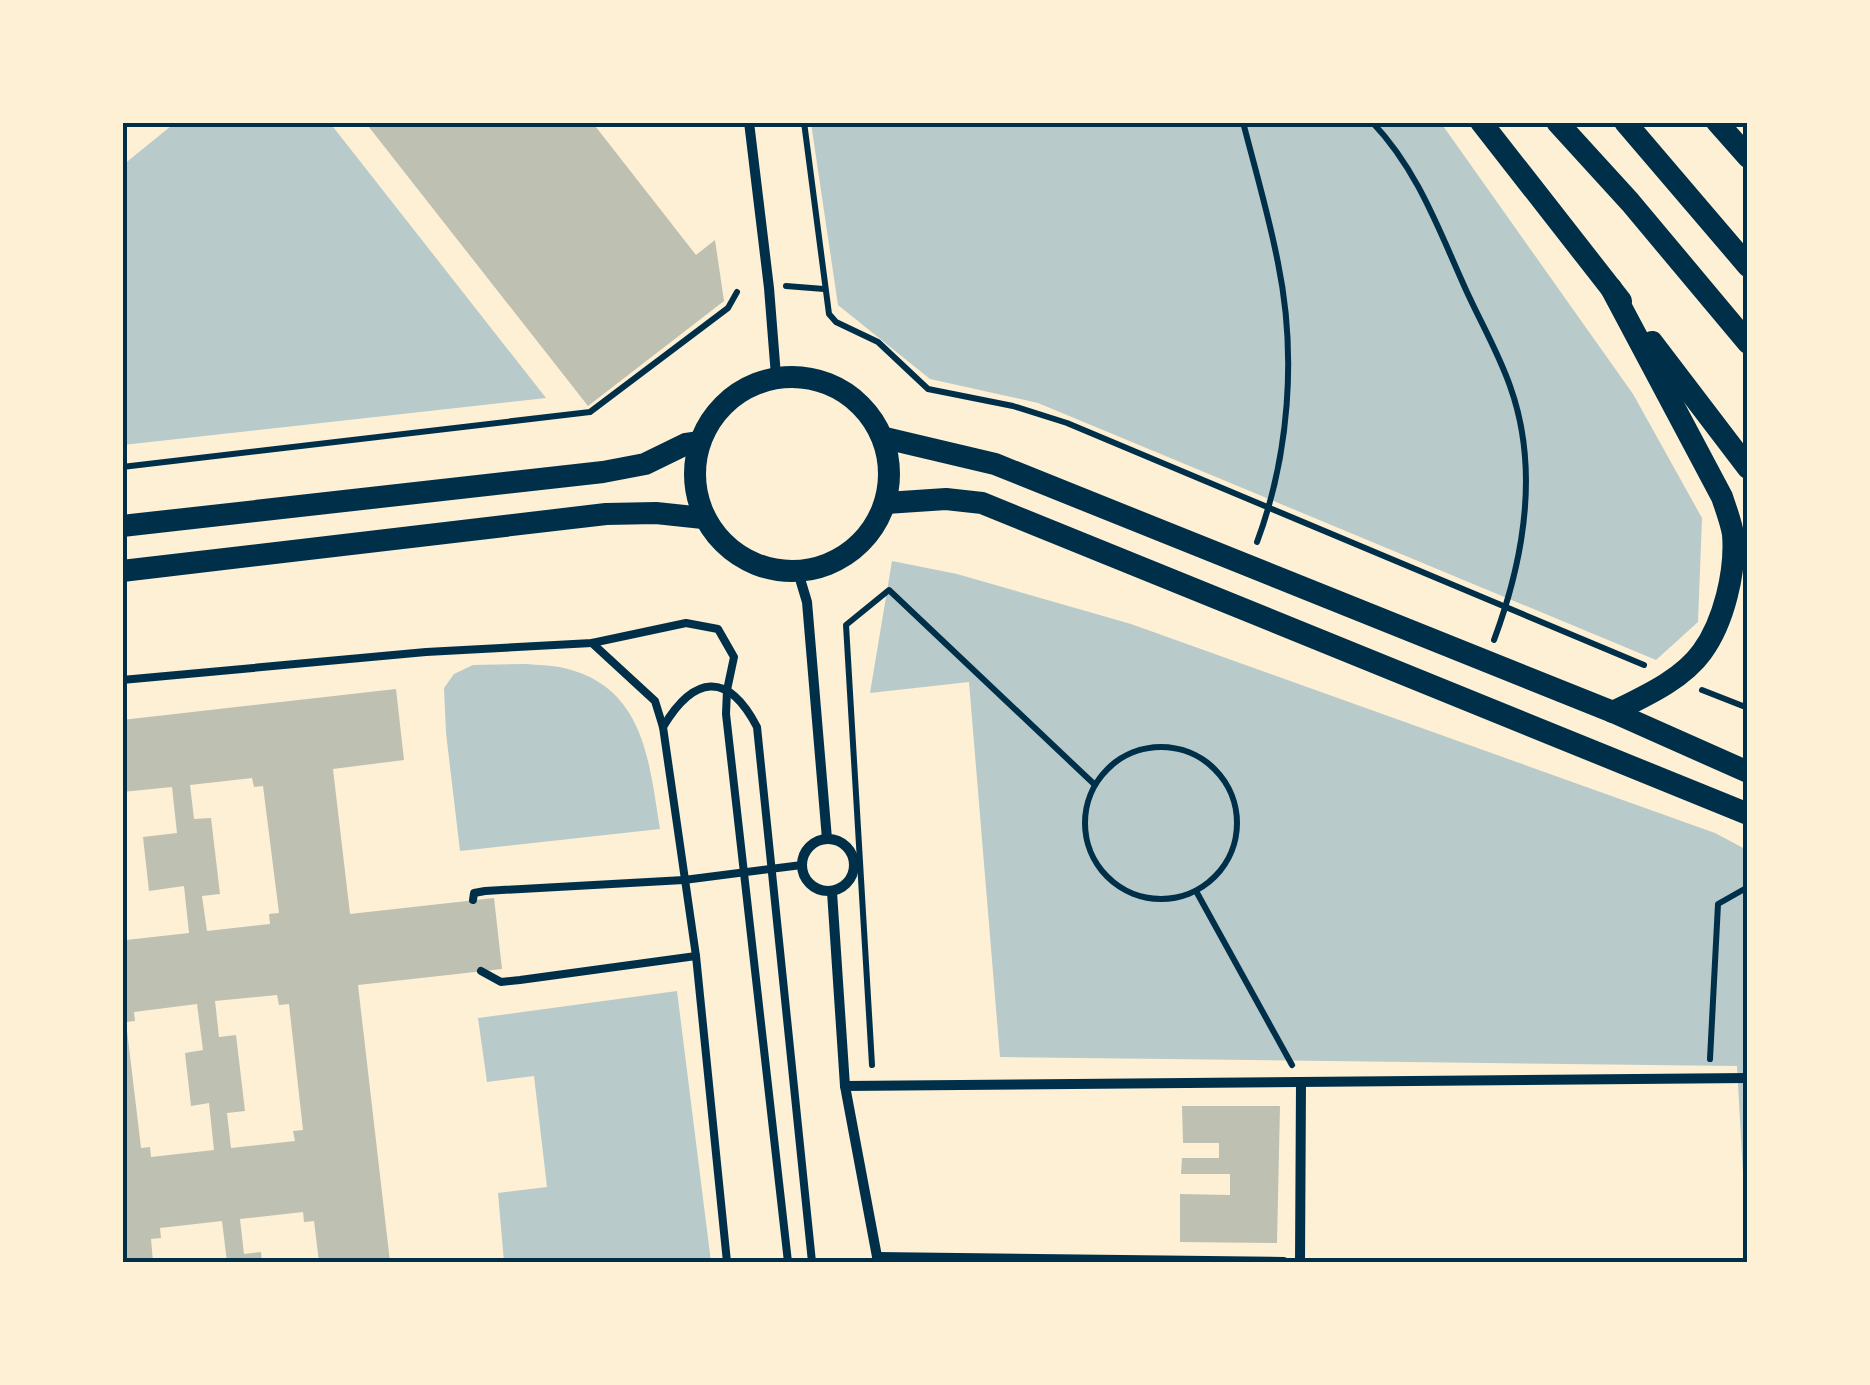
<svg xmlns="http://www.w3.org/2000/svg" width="1870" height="1385" viewBox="0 0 1870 1385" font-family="Lora,serif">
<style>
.green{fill:#b9caca}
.building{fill:#bec0b2;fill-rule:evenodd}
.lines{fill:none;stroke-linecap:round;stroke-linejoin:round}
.path{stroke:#003049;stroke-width:6}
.service{stroke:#003049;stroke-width:8}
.minor{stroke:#003049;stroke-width:10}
.trunk{stroke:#003049;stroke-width:22}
.neatline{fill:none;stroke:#003049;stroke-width:4}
</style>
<rect width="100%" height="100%" fill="#fdf0d5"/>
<g class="green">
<path d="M176,122L330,123L546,398L123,445V165Z"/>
<path d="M811,123H1441L1633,394L1702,518L1698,622L1656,660L1038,403L930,379L838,305Z"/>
<path d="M892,561L957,574L1131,624L1715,833L1747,850V1246L1737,1066L1000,1057L969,682L870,693Z"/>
<path d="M525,664C537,665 551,665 564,668C645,687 649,762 660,829L460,851L446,733L444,688L454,674L473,665Z"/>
<path d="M677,991L711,1262H504L498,1193L547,1187L534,1076L487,1082L478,1018Z"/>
</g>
<g class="building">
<path d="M365,122H592L696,255L715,240L724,301L588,406Z"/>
<path d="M396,689L404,760L333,769L350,914L494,898L502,969L358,985L390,1262H319L314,1221L304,1222L303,1212L240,1219L244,1254L261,1252L262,1262H227L222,1221L160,1228L161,1238L151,1239L153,1262H122V929L126,940L189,933L184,886L149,891L143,837L177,833L172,787L122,792V720ZM252,778L254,787L263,786L279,913L269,914L270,924L207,931L202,896L220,894L211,818L194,819L190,785ZM277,995L279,1005L289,1004L303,1130L293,1131L295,1141L231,1148L227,1113L245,1111L236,1035L219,1037L215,1001ZM197,1004L203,1050L185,1053L191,1106L209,1103L214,1150L151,1157L150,1147L141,1148L126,1022L135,1021L134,1012Z"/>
<path d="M1182,1106H1280L1277,1243L1180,1242V1194L1230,1195V1174H1181L1182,1158H1219V1143H1183Z"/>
</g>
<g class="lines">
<g class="path">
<path d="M804,122L829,314L836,322L878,342L928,389L1013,406L1067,423L1644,665"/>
<path d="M1243,122C1255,169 1269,216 1278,263C1297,355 1289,456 1257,542"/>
<path d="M1372,122C1416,168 1437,225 1462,281C1477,316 1497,349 1510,386C1540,469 1524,559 1494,640"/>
<path d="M786,286L824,289"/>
<path d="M122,467L590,412L728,308L737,292"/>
<path d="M1702,690L1748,708"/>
<circle cx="1161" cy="823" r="76"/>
<path d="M1196,891L1292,1065"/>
<path d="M1710,1059L1718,904L1748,887"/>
<path d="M872,1065L846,625L889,590L1094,784"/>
</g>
<g class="service">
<path d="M592,643L655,701L663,727L696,956L727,1262"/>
<path d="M122,680L426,652L592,643L686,623L718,629L734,657L727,690L726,714L788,1262"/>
<path d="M663,727C694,675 728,671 757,727L812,1262"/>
<path d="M473,900L474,893L485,891L684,880L802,865"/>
<path d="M481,971L501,982L520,980L696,956"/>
</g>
<g class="minor">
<path d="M749,122L769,288L776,376"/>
<path d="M798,572L807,602L827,839"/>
<circle cx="828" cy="865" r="26"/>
<path d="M832,892L845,1086"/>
<path d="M877,1257L1284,1262"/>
<path d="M878,1262L845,1086L1748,1078"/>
<path d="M1300,1262L1301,1082"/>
</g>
<g class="trunk">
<path d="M1481,122L1621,301"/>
<path d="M1557,122L1630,202L1748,343"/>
<path d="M1625,122L1748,266"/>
<path d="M1717,122L1748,157"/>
<path d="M1611,288L1722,497C1726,509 1731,522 1733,534C1736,571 1724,622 1702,652C1682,680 1643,697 1613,712"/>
<path d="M1652,342L1748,468"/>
<circle cx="792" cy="474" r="97"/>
<path d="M885,438L995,464L1613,712L1748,772"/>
<path d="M886,503L946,499L982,503L1748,814"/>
<path d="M122,526L603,472L645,464L686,444L700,442"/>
<path d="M122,571L606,514L656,513L703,518"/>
</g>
</g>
<rect width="1870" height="1385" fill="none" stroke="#fdf0d5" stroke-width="250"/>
<rect x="125" y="125" width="1620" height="1135" class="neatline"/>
</svg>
